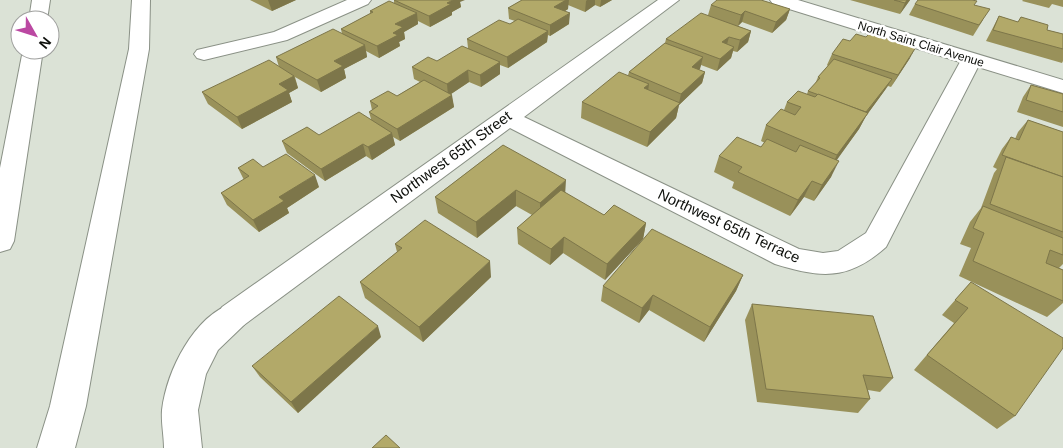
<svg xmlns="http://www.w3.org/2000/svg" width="1063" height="448" viewBox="0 0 1063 448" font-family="Arial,sans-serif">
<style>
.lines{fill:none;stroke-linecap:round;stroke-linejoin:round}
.street-casing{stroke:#8a9186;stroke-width:2}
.secondary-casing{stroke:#8a9186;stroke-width:2}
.highway-casing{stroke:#8a9186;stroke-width:2}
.street{fill:#fff;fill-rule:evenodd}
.secondary{fill:#fff;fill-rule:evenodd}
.highway{fill:#fff;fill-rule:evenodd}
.wall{fill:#99915a}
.shaded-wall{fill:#7d764a}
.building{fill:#b2a969;stroke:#7d764a}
.labels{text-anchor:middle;stroke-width:5;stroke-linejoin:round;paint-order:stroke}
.far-street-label{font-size:12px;fill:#0d0f0b;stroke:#fff}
.street-label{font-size:15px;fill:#0d0f0b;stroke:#fff}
</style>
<rect width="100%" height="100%" fill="#dbe2d6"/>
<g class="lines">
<defs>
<g id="street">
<path d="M347,0H371L368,4L287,40L204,60L197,58L194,54L197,50L274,32Z"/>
<path d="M658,0H679L524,117L799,249L823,253L838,251L866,233L960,62L773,4L770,0H798L1063,80V93L978,67L886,247C848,281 821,278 775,264L510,128L244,325L233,329L222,325L217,316L222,307Z"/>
</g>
<path id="secondary" d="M233,303L244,307L249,316L244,325L218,350L206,374L198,410L202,448H164C164,436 161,422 162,410C167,370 194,316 233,303Z"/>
<g id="highway">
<path d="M32,0H50L47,20H29Z"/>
<path d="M132,0H150L149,49L86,406L75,448H37L50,406L129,49Z"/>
<path d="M23,50H43L14,241L10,249L0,252V168Z"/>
</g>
</defs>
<use href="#street" class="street-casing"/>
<use href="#secondary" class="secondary-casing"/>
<use href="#highway" class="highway-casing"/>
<use href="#street" class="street"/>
<use href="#secondary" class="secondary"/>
<use href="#highway" class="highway"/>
</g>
<g class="wall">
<path d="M250,0H296L272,11Z"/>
<path d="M394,0L460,2L461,7L452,12V15L430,27L418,21V24L404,32L405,39L399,42L400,46L379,58L366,51L367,57L344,69L346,78L321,92L295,77L298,88L289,93L292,102L242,129L208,104L202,92L279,67L276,57L342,34L341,29L370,14V11L394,3Z"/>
<path d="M522,0H612L600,7L595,5L585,12L568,5V9L565,11L569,24L550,36L548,35L547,42L508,68L500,65V74L481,87L469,82L451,94L454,107L400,141L393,137L395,145L372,160L366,156L325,181L287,153L282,141L319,135L371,119L369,112L372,110L370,101L397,96L420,82L414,79L412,67L437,61L468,48L467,39L510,24L515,21L509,19L508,8Z"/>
<path d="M850,0H910L900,14Z"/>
<path d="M1023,0H1063V7L1052,4L1049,8L1022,1Z"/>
<path d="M915,4L974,5L983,20L973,36L909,15Z"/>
<path d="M711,5L790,9L786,20L772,33L742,22L738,26L751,31L748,42L737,52L733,51L731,58L717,71L701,65L699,70L705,72L702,83L679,105L676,118L647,147L581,118L582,102L628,75L629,72L665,43L666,39L708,15Z"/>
<path d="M999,16L1018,22L1021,17L1047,30L1063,34V61L1062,63L986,41Z"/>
<path d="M832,54L910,58L891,87L888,86L885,90L866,116L859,129L836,160L831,177L814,201L804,197L790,216L732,188L734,182L714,172L719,156L761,147L765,143L761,141L766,125L784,110L787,102L807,94L808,91L815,84L818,77L828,66L827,65Z"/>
<path d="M1031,85L1063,94V127L1017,112L1023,97Z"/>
<path d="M1028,120L1063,132V264L1059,268L1063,270V303L1047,317L959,276L971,248L960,244L970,222L981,208L994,173L997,169L993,167L1002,149L1011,137L1015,139L1018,132Z"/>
<path d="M503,145L565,193L604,215L646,223L643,239L605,280L563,253L550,265L518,244L517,228L532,215L516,206L477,238L438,213L435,197Z"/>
<path d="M263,167L319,187L287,208L289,213L259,232L227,205L221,193L244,180L238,168Z"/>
<path d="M395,244L491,277L423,342L365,298L360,282L397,252Z"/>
<path d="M743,275L736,291L704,342L649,310L639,323L601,301L603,286Z"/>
<path d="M971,282L1015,416L997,429L914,370L954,323L942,315Z"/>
<path d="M752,304L893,378L880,392L868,390L870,399L858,413L757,402L745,320Z"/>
<path d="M381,337L298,413L260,377L252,366Z"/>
</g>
<g class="shaded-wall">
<path d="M268,0H296L272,11Z"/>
<path d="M453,0H465L460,2L461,7L452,12V15L430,27L429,16L447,3Z"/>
<path d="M566,0H569L568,9L554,18V7Z"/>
<path d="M587,0H595V5L585,12L586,1Z"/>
<path d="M601,0H612L600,7Z"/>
<path d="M907,0H910L900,14L905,3Z"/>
<path d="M790,9L786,20L772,33L776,22Z"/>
<path d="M745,11L742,22L738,26L741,15Z"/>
<path d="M417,13L418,24L404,32L405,39L399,42L400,46L379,58L377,46L393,33L395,24Z"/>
<path d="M570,13L569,24L550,36V25Z"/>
<path d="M548,31L547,42L508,68L507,57Z"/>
<path d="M751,31L748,42L737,52L740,40Z"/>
<path d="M729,37L726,48L722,42Z"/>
<path d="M365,45L367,57L344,69L346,78L321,92L317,80L334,61Z"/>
<path d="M734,47L731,58L717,71L720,59Z"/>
<path d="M916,47L910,58L891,87L898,75Z"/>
<path d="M703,57L700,69L690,79L692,67Z"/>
<path d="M500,62V74L481,87L480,75Z"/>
<path d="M468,70L469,82L448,96L447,84Z"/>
<path d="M705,72L702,83L679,105L676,118L647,147L650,132L679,103L681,94Z"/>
<path d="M294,76L298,88L289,93L292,102L242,129L237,117L279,84Z"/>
<path d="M892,79L885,90L866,116L859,129L829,171L837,155L866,113Z"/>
<path d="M649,84L647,99L644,88Z"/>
<path d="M452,95L454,107L400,141L397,129Z"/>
<path d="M392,133L395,145L372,160L368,147Z"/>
<path d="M363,144L366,156L325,181L321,169Z"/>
<path d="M839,161L831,177L814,201L822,185Z"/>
<path d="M315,175L319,187L287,208L289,213L259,232L253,220L279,197Z"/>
<path d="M566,180L565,196L540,219V203Z"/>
<path d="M812,181L804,197L790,216L798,200Z"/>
<path d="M516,190V206L477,238L476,222Z"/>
<path d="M646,223L643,239L605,280L607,264Z"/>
<path d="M564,237L563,253L550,265L551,249Z"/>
<path d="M490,261L491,277L423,342L419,327Z"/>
<path d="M743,275L736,291L704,342L710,327Z"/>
<path d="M653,295L649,310L639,323L642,308Z"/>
<path d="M378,326L381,337L298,413L291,402Z"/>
</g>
<g class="building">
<path d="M394,0H453L447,3L451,4L429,16Z"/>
<path d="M522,0H566L554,7L570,13L550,25L508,8Z"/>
<path d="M717,0H761L790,9L776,22L745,11L741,15L711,5Z"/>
<path d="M894,0H907L905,3Z"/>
<path d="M918,0H972L977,1L974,5L990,9L979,25L915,4Z"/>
<path d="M389,1L417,13L395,24L403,27L393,33L398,35L377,46L341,29L373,12L370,11Z"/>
<path d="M701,13L751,31L740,40L729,37L722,42L734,47L720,59L666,39Z"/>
<path d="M999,16L1018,22L1021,17L1048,25L1047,30L1063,34V49L993,30Z"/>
<path d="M518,19L548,31L507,57L467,39L499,20L510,24Z"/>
<path d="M333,29L365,45L334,61L343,66L317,80L276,57Z"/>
<path d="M870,33L916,47L898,75L832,54L843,39L850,41L856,34L866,37Z"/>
<path d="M665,43L703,57L692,67L705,72L681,94L629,72Z"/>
<path d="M462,46L500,62L480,75L468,70L447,84L412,67L428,57L437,61Z"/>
<path d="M834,59L892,79L866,112L808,91L820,78L818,77Z"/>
<path d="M269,60L294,76L279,84L288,90L237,117L202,92Z"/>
<path d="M619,72L649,84L644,88L680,103L650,132L582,102Z"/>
<path d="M424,80L452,95L397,129L369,112L378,106L370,101L388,91L397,96Z"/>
<path d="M1031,85L1063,94V112L1026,100Z"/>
<path d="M798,91L815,97L818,94L868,113L837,155L766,125L781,109L795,115L801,107L787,102Z"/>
<path d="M359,112L392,133L368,147L363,144L321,169L282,141L307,127L319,135Z"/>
<path d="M1028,120L1063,132V177L1002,155L1011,137L1019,140Z"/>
<path d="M737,137L761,147L767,139L796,152L800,145L839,161L822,185L812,181L798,200L738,172L742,167L719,156Z"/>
<path d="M503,145L566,180L540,203L516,190L476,222L435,197Z"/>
<path d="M286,154L315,175L279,197L284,201L253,220L221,193L249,176L238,168L253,159L263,167Z"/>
<path d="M1006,157L1063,177V232L990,204Z"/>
<path d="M561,190L604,215L614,205L646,223L607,264L564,237L551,249L517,228Z"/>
<path d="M983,206L1063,238V255L1050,250L1046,263L1063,270V301L973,261L984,233L973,228Z"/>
<path d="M425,220L490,261L419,327L360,282L402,248L395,244Z"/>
<path d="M652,229L743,275L710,327L653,295L642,308L603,286Z"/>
<path d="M971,282L1063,338V348L1015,416L927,355L968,308L955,300Z"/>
<path d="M339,296L378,326L291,402L252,366Z"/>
<path d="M752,304L873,316L893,378L863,375L870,399L766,389Z"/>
<path d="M386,435L400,448H372Z"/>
</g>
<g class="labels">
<g class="far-street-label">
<text transform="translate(921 44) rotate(17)" y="4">North Saint Clair Avenue</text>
</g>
<g class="street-label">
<text transform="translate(451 157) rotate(-36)" y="5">Northwest 65th Street</text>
<text transform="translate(729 226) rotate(25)" y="5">Northwest 65th Terrace</text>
</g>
</g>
<g transform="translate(35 35) rotate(129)"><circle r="24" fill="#ffffff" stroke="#9e9f9d"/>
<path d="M0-4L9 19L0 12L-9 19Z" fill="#bb48a2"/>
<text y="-8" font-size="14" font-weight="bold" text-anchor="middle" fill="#0d0f0b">N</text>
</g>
</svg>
